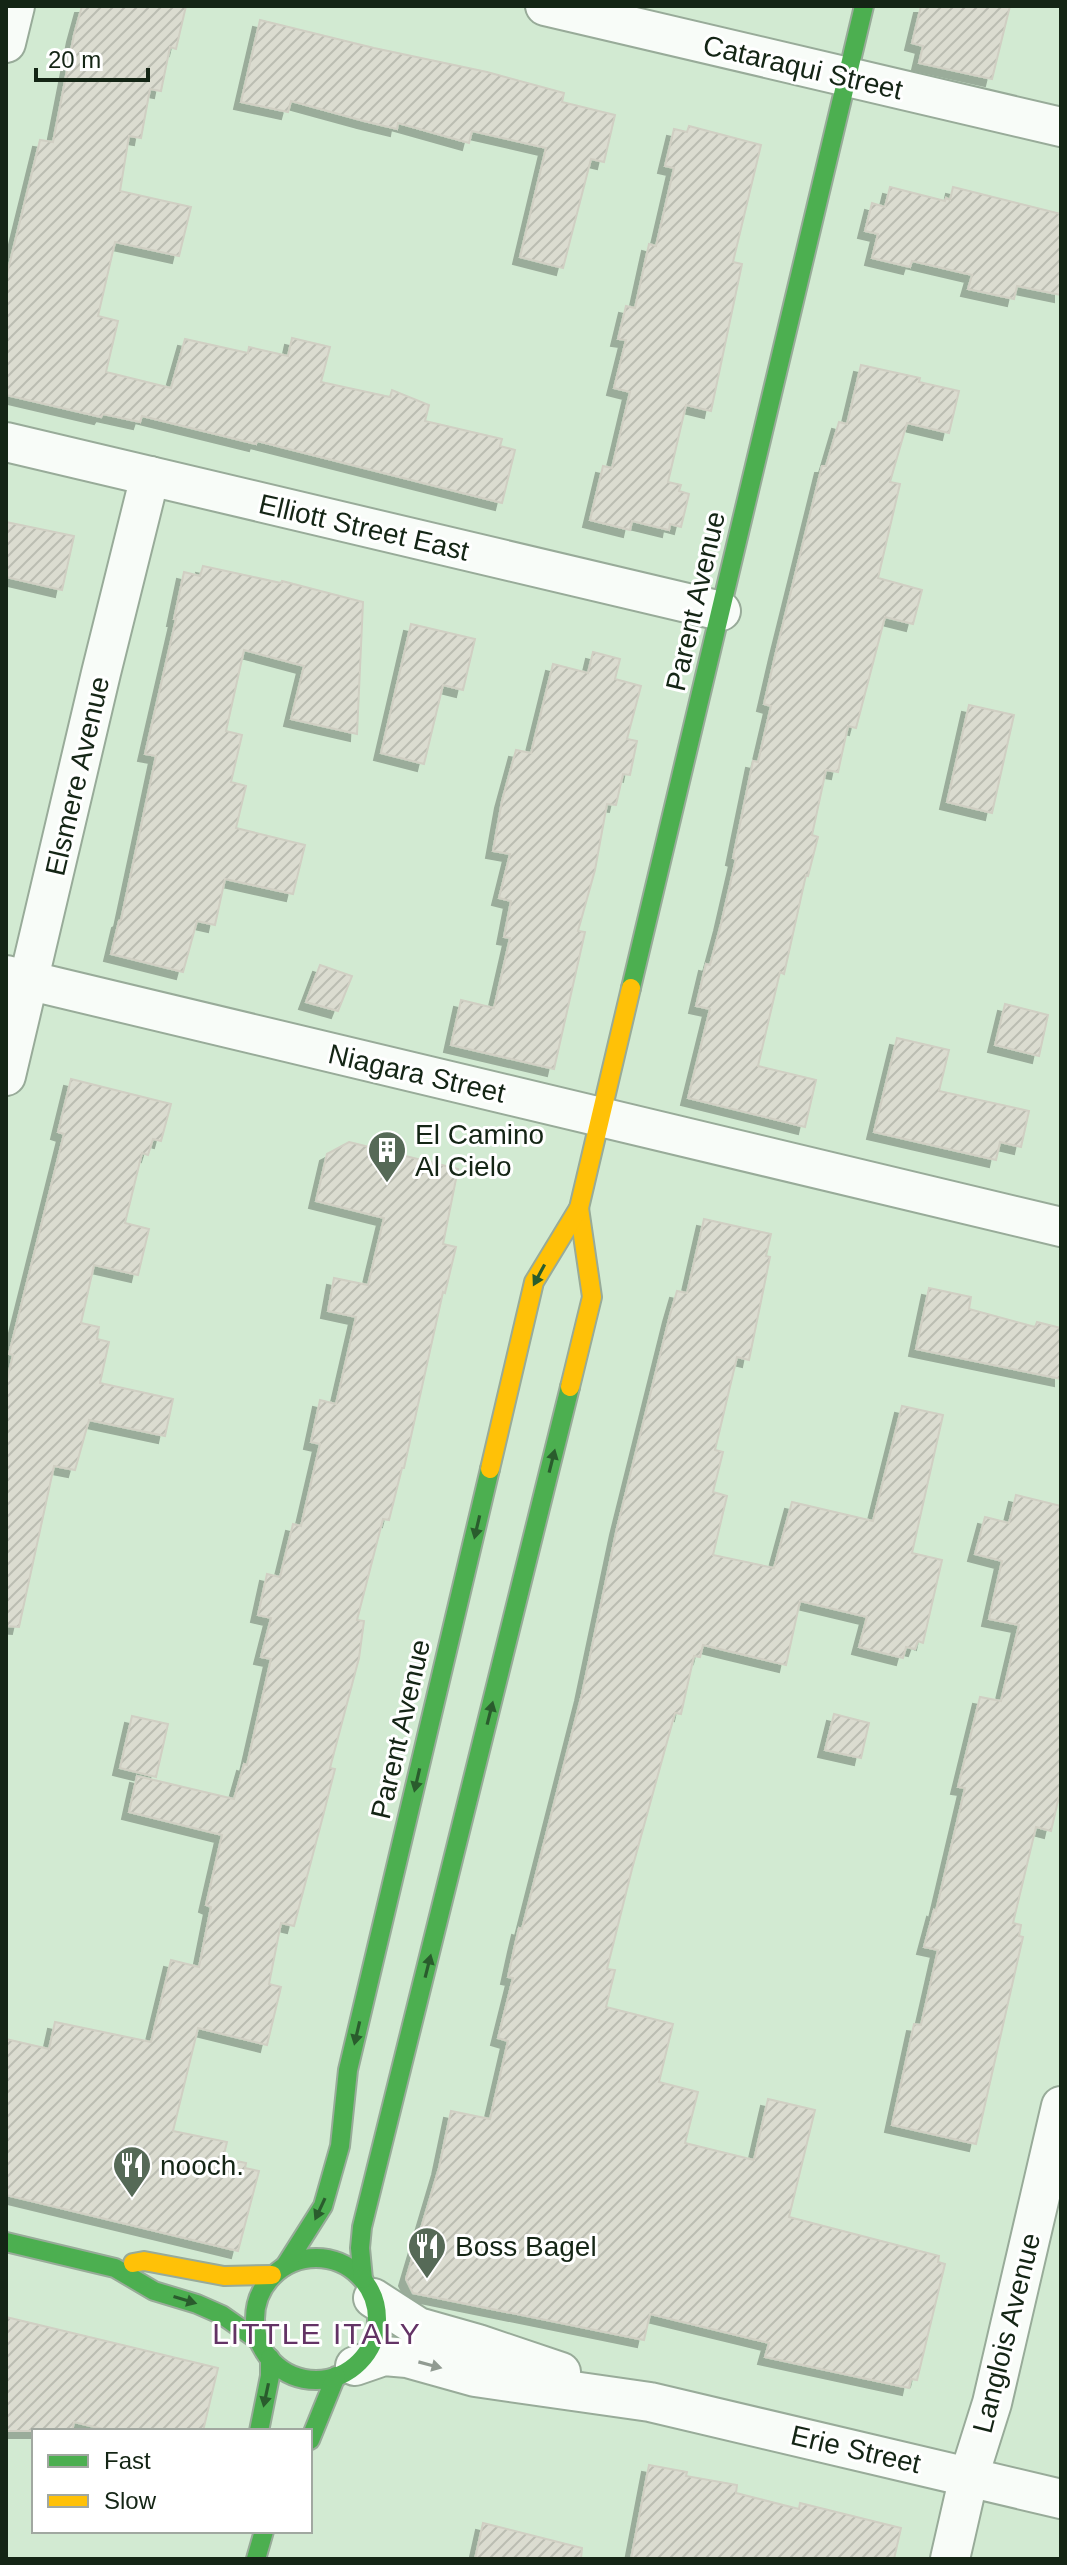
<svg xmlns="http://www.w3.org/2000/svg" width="1067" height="2565" viewBox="0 0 1067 2565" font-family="Helvetica,sans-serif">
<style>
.building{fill:url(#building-hatch);stroke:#d0cfc3;stroke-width:2;filter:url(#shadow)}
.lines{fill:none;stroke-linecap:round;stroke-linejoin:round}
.street-casing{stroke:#98ab99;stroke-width:42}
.fast-casing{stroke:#98ab99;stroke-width:22}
.slow-casing{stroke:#98ab99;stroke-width:22}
.street{stroke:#f8fcf8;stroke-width:38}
.fast{stroke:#4caf50;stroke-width:18}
.slow{stroke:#ffc107;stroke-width:18}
.oneway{fill:#2a5c2d}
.oneway2{fill:#919b92}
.labels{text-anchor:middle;stroke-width:6;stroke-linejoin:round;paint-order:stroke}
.street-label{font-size:28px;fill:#142515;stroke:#fff}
.poi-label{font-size:28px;fill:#142515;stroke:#fff;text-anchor:start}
.neighbourhood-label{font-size:30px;letter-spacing:2px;fill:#633365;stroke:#fff}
</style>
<defs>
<pattern id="building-hatch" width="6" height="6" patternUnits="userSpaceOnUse" patternTransform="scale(2)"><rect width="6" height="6" fill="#dbdcd0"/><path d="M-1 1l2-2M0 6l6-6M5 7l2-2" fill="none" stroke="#bbbdb2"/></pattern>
<filter id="shadow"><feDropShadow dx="-7" dy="7" stdDeviation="0" flood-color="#0004"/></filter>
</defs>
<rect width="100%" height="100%" fill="#d2ead2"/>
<g class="building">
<path d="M82,6H186L176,49L170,47L161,91L150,89L141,138L129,136L120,191L191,207L179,256L115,242L98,316L118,321L106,372L171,388L185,339L248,353L249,347L288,356L292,338L330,347L321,382L390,397L392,390L429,405L425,421L502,439L500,446L515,450L502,503L257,441L256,444L142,416L140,422L103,414L101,417L6,395V278L40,140L53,142L74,35Z"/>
<path d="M921,6H1010L992,79L919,63L923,46L912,43Z"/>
<path d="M260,20L374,48L487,72L564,93L562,102L615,115L604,162L591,159L563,268L520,257L546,148L472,131L469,143L398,123L397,129L364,121L291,101L288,112L241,102Z"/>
<path d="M689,126L761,145L733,262L742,264L711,411L686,405L668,482L681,485L679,491L689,494L681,527L670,524L669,530L632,521L630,530L590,520L603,466L612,468L630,392L614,388L626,340L618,339L626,306L635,308L649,244L656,246L674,168L665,166L674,129L687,132Z"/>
<path d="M890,187L945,201L946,198L950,200L953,187L1061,214V295L1017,286L1014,299L968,289L972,275L912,261L910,267L872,258L878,234L865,231L872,203L885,207Z"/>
<path d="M861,365L920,378L919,382L959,391L949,433L907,423L890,482L900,484L878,578L922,590L913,624L885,617L856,728L848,726L838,772L826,770L812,835L818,837L808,876L806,875L784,974L780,972L758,1066L816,1080L805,1127L688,1098L710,1009L696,1006L706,964L710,965L721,924L736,859L733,858L753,761L758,762L771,706L764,704L776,652L822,466H826L839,422L847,424Z"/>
<path d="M6,522L74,536L62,590L6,577Z"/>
<path d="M203,566L281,583L282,581L363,602L357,734L291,719L304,666L244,650L226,731L242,735L231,782L246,786L236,828L305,845L293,894L225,879L215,925L197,921L183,972L111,954L119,921L121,920L156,756L145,754L176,619H174L184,572L200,576Z"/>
<path d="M411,624L475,639L463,690L443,685L424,764L381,753Z"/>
<path d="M593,652L620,659L615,679L641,686L627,739L637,741L630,775L623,774L616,805L607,804L595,870L578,931L585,932L554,1069L451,1045L461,1000L494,1008L510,938L504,937L511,901L499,898L510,854L493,851L502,801L516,750L531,753L553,664L588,673Z"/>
<path d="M969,705L1014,715L992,813L947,802Z"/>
<path d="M320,965L352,976L338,1011L306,1002Z"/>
<path d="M1005,1004L1048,1015L1039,1056L995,1045Z"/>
<path d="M897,1038L949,1050L939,1091L1029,1111L1021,1147L1000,1142L996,1160L874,1132Z"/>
<path d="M71,1079L171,1104L161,1141L153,1139L148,1155L142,1153L125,1223L149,1229L138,1275L94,1265L81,1323L99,1327L97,1339L109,1342L100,1383L173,1399L165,1436L89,1420L75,1470L54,1466L19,1627L6,1626V1384L13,1355L9,1354L64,1134L58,1132Z"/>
<path d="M349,1142L458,1169L443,1244L456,1247L445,1293L443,1292L404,1468H402L389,1520L383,1519L357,1620L364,1621L359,1658L330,1768L335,1769L323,1816L294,1926L281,1923L269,1984L281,1987L267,2045L198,2028L173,2131L227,2142L223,2158L246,2163L245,2168L259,2171L238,2251L6,2195V2039L49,2049L55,2022L151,2042L171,1960L199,1967L211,1907L206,1905L222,1835L129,1812L137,1776L234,1799L244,1764L247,1765L271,1659L261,1657L271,1618L258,1615L267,1574L280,1577L293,1524L301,1526L320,1444L311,1442L320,1400L336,1404L356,1317L328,1311L334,1278L368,1285L384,1218L316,1201L327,1154Z"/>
<path d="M704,1219L771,1234L766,1256L770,1257L749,1360L737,1357L715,1450L723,1452L713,1492L727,1496L713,1555L774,1568L792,1502L873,1521L902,1406L943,1415L912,1553L942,1560L923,1643L918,1641L915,1649L906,1647L903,1658L859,1647L867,1617L800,1601L786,1665L703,1645L700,1657L694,1656L681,1714L675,1713L632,1869L607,1969L615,1970L606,2007L673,2024L659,2082L698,2092L685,2143L754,2160L768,2099L815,2110L789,2217L939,2256L938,2262L945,2264L917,2380L911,2379L909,2388L765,2357L769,2343L650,2314L644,2340L413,2293L406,2279L439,2168L451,2111L490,2119L508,2041L498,2038L513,1978L508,1977L515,1945L519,1928L522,1929L582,1694L617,1528L670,1315L677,1291L687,1293Z"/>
<path d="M929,1288L971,1297L969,1309L1035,1327L1037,1322L1061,1328V1379L916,1349Z"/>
<path d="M1016,1495L1061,1506V1788L1051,1831L1036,1827L1013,1923L1021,1925L1019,1936L1023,1937L976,2144L892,2125L914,2024L921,2025L938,1950L924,1947L934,1910L936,1911L965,1788L958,1787L980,1697L1001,1701L1019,1625L989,1619L1002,1561L975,1554L985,1517L1009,1523Z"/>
<path d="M834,1714L869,1723L861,1758L825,1750Z"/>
<path d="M132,1716L168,1724L156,1777L120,1768Z"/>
<path d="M6,2317L218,2368L203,2431H111L74,2422L72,2431H6Z"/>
<path d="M649,2465L687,2472L686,2476L737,2485L736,2493L799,2509L800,2503L901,2528L894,2559H631Z"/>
<path d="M483,2523L582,2548L581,2559H475Z"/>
</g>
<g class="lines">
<defs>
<g id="street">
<path d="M545,6L1061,127"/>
<path d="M6,43L15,6"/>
<path d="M6,442L721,611"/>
<path d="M6,975L1061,1227"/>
<path d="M6,1076L101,673L150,476"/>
<path d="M373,2298L418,2327L478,2344L561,2372"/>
<path d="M355,2366L384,2356L407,2358L475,2377L650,2402L1061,2499"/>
<path d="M950,2559L969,2476L992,2403L1061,2106"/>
</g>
<g id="fast">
<path d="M631,988L864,6"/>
<path d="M6,2242L115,2268L154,2291L197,2304L222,2315L259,2341"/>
<circle cx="316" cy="2319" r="61"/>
<path d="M285,2266L323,2206L340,2146L348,2070L490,1469"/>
<path d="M363,2279L360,2248L362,2227L570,1387"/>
<path d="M259,2431L270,2376V2358"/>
<path d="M310,2440L336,2376"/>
<path d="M256,2559L264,2531"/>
</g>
<g id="slow">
<path d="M570,1387L592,1297L579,1208"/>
<path d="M490,1469L534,1282L579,1208L631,988"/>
<path d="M133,2263L144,2261L224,2276L272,2275"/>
</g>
</defs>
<use href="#street" class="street-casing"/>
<use href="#fast" class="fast-casing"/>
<use href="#slow" class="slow-casing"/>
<use href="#street" class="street"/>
<use href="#fast" class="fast"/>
<use href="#slow" class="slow"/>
</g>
<defs><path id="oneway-solid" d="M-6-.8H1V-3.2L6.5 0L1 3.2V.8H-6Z" transform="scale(2)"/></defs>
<g class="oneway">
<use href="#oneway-solid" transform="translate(539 1275) rotate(118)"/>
<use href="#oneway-solid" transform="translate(552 1461) rotate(-76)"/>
<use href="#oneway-solid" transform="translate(477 1527) rotate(103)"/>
<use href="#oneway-solid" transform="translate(490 1713) rotate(-76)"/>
<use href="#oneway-solid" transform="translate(417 1780) rotate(103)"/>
<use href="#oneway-solid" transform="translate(428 1966) rotate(-76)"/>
<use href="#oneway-solid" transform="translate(357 2033) rotate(103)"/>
<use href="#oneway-solid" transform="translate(320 2209) rotate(115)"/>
<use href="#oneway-solid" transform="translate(185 2300) rotate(17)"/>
<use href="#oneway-solid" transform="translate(266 2395) rotate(102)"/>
</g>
<use class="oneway2" href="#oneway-solid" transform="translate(430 2365) rotate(15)"/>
<defs>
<symbol id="building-pin" viewBox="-11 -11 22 30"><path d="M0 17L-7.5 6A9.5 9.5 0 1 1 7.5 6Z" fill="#566a57" stroke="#fff"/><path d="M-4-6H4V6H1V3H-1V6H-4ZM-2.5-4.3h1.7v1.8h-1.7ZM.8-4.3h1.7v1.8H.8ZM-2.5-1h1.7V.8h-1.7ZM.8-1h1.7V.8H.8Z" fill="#fff"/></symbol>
<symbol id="restaurant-pin" viewBox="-11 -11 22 30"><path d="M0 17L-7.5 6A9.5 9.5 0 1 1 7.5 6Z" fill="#566a57" stroke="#fff"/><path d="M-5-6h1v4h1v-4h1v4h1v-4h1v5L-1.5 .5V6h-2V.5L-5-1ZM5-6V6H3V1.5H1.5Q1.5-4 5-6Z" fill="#fff"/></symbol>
</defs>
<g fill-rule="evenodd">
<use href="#building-pin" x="365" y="1128" width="44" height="60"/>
<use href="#restaurant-pin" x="110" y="2143" width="44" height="60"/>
<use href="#restaurant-pin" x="405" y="2224" width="44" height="60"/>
</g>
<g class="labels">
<g class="street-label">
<text transform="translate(803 67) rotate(13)" y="10">Cataraqui Street</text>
<text transform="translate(364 527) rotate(13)" y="10">Elliott Street East</text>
<text transform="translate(695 601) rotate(-77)" y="10">Parent Avenue</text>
<text transform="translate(77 776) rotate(-77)" y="10">Elsmere Avenue</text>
<text transform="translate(417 1073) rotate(13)" y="10">Niagara Street</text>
<text transform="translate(400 1729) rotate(-77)" y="10">Parent Avenue</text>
<text transform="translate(1006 2333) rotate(-76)" y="10">Langlois Avenue</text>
<text transform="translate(856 2449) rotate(13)" y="10">Erie Street</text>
</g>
<g class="poi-label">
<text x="415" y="1144">El Camino<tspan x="415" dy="32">Al Cielo</tspan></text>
<text x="160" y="2175">nooch.</text>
<text x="455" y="2256">Boss Bagel</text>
</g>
<g class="neighbourhood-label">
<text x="317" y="2344">LITTLE ITALY</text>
</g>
</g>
<rect width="1067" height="2565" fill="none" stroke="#142515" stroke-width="16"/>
<rect x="32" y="2429" width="280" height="104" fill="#ffffff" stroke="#a1a8a1" stroke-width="2"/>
<rect x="48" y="2455" width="40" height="12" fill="#4caf50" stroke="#a1a8a1" stroke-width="2"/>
<text x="104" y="2469" font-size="24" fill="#142515">Fast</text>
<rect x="48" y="2495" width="40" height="12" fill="#ffc107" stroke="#a1a8a1" stroke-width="2"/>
<text x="104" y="2509" font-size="24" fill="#142515">Slow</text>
<path d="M36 68v12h112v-12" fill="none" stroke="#142515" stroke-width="4"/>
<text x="48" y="68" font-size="24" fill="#142515" stroke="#ffffff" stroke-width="6" paint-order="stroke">20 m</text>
</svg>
